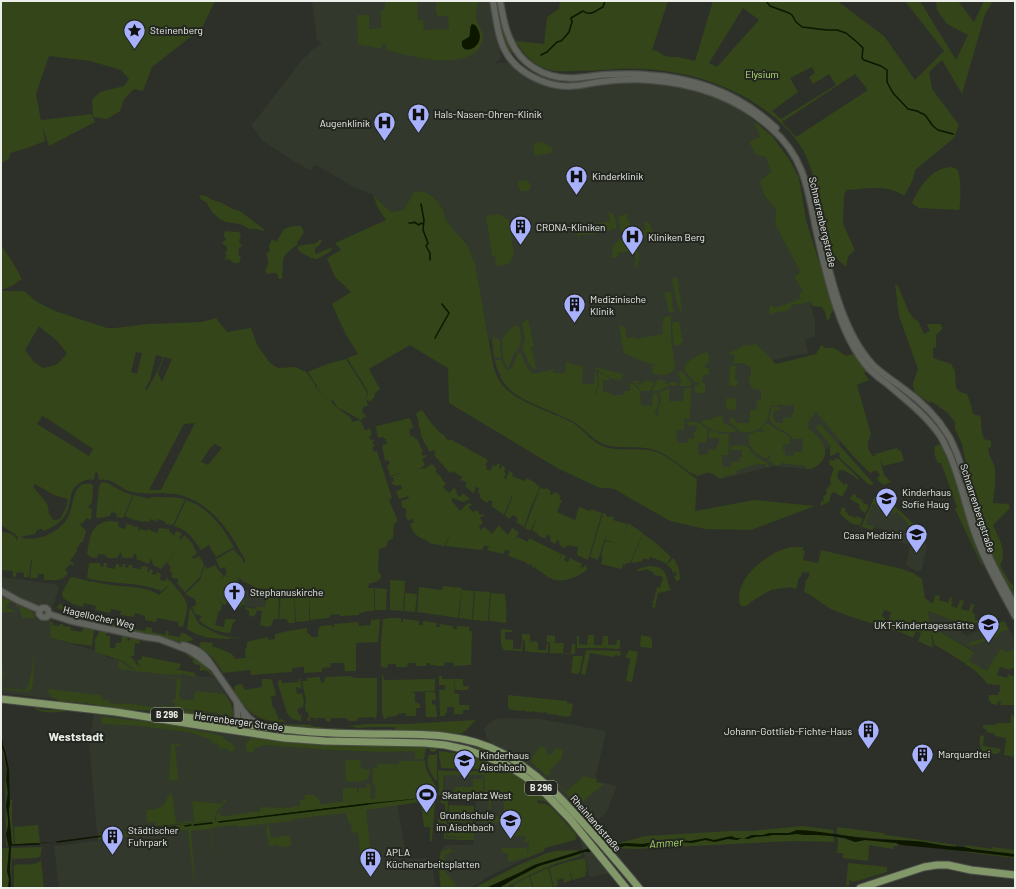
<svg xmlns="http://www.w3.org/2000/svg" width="1016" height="889" viewBox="0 0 1016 889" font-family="Barlow,sans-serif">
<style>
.built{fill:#32382b}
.green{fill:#334519;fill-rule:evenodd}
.water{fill:#0d1700}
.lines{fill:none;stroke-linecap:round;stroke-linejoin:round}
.stream{stroke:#0d1700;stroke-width:1.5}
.minor-casing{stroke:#494b46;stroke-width:8}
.major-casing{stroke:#494b46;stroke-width:9}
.minor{stroke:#60645c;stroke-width:5.5}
.major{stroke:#839869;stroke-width:7}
.labels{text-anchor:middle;stroke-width:4;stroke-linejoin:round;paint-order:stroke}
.shield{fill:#232720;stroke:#b0b2ad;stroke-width:1}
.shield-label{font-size:9px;font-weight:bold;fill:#eceeea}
.poi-label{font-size:10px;fill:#eceeea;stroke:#232720;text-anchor:start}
.park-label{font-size:10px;fill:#b9e778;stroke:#232720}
.street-label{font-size:10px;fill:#eceeea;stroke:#232720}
.water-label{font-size:11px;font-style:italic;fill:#a6d364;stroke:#232720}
.quarter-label{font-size:12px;font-weight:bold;fill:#eceeea;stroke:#232720}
</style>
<rect width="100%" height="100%" fill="#2d3029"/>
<g class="built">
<path d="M312,1H490L494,30L499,47L501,58L494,64L512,62L522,71L560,86L632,80L689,86L743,107L754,121L761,137L749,142L766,157L771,172L764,195L776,210L775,224L800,272L794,277L810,302L815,320V337L805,340L808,353L773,360L757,378L812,396L847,440L831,446L825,450L820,463L814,468L809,469L774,466L749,472L731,477L721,479H719L715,475L708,473L698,476L689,472L669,457L656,450L642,447L612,446L599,442L581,427L571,421L524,399L515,394L507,387L502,381L496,367L493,356L491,340H489L475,263L466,242L458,236L454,231L445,218L443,209L437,201L429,194L425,192L415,191L403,210L391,212L373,195L352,186L316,165L310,170L295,162L262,140L251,125L259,116L300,62L312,50L322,43L317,40Z"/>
<path d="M878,498L917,527L927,547L922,569L920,571H917L906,566L910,545L893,541L890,531L864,525L873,505Z"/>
<path d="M1,577L55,584L59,588L51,611V638L97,651L109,658L128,664L135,669L216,678L234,710V720L1,693Z"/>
<path d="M260,589H265L266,592L265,607H257L256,608L244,606L246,591L247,590H258Z"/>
<path d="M927,611L960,624L962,634H966V636L970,635V634L1004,621L1015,640V652L983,678L972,668L965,664L972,650L929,626Z"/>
<path d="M94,713L233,735L314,742L426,748L424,759L427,793L393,798L97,833L89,743Z"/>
<path d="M500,718L541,719L606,731L595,781L617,786L606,813L581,834L611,873L590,877L579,835L584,822L487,739L484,729L488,724L494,720Z"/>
<path d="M445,775H484L485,797L454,796L449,795H444Z"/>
<path d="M476,801H504V813L521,814L523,809L522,803L544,851L527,858L483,879V881L470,888H444L439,856L441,850L446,845H473Z"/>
<path d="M397,804L407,859L431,858L436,888H59L54,846Z"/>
</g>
<g class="green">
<path d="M1,1H215L202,28L152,67L143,91L134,89L124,99L120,111L107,119L93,117L92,100L100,92L124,86L129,79L121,70L90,61L49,56L36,94L41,121L42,120L91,114L95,122L49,146L43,128L45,141L30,147L10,153L9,159L1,163Z"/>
<path d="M385,1H417L418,20H426V21L423,22L424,30L449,29L448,16H438L436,13V1H478C478,6 476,11 476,16C476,24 484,31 483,39C482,45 478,51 473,54C448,68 412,56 386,50L387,45L382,44L381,49L358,44L357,15H369V29L381,28V10H385Z"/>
<path d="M495,1H497L503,29L512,53H510C501,36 498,20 495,1Z"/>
<path d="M560,1H668L652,50L658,51L663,55L670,57H678L695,61L713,1H841L840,3L884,36L915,80L944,51L905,1H920L956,60L968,35L947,24L937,10L936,1H958L974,22L984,1H993L985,14L962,94L942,60L929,72L932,89L959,125L954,138L915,170C914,180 909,187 904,196C887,184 867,189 847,190L844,195L843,224L855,250C849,255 846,258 847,267C841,263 834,256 830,250C827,244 826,233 825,226C819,203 816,178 806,156C794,130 766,108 741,95C702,74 659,67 615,69C601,70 587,71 573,71C565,71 557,72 549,70C533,65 524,54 515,41L544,44L547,17L559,9ZM743,8L759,20L717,67L709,63ZM812,67L815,73L809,77L813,84L829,74L836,85L781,119L772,111L798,92L790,78ZM855,74L868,90L796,137L782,122Z"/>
<path d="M754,121L772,136L789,159L799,178L806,220L834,310L830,315V318L827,321L825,312L822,307L812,306L810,301C806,303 804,303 800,304C797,304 795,305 792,305L791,308L783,312L779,311L778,312L773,313L772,315L769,314V312L770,307L772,305L774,308L793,302L797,299L801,300L799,295L803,291L794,277L800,272L775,224L776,210L764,195L760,181L771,172L766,157L756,155L749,142L760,137Z"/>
<path d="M537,142H541L553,148L551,153L535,156C534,151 531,145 537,142Z"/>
<path d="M950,167C953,167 956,168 958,171C961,178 961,203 959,210L919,208L912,203C920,186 931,169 950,167Z"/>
<path d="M526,180L529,182L531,187L528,191H520L518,183L519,181Z"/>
<path d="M415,191L425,192L429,194L437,201L443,209L445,218L454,231L467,244L475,263L493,364C495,372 498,380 503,386C518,403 553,412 573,423C584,430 592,443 605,447C622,452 641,446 659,453C673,459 684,471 697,479L695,511L754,500L815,506L751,530L705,529L670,521L614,489L608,488H600L559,469L449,403L448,368L426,355L410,345L369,369L380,389L374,394L375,396L370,402L366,399L368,392L366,388L347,358L358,354L346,335L332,304L351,292L335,277L327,258L341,250L335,243L386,220L378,208L373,195L391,212L403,210Z"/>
<path d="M200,195L206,196L212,200L220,202L235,210L240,211L266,231C259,231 257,228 250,229L240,224L226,222L221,220L212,212L206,202L202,200L199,196Z"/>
<path d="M609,211C618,216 614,221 617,228L610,229V231L593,234L590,235L589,234L580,235L578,239L577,230L580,227L610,221Z"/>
<path d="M499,214L509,220L514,256L508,264L496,266L495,256H492L486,216Z"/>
<path d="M627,214L628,221H630V229L635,228C635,233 634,236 630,237L621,232L618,216Z"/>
<path d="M648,221L654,233L638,239H634L635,235L638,231L645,230L644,222Z"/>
<path d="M293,226H301L304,232L300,239L298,240L297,245C279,258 284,258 282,279H279L277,274L275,273L267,274L265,271C269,264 269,261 266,254L270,251L269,246L272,239L276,242L284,229Z"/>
<path d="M226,231L239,232L241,234L239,242L242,246L239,248L238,251L239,254L238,255L241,257L239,263C234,264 232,262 228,259L224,260L227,255L225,254L227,250V247L222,243L226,239L224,236V233Z"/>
<path d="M623,239L631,243L630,246L632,247L635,245C640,251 640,260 637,267H635V262L636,261L635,253L632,251L618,253L617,257L611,258V256L613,252L612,247L618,241Z"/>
<path d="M319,240H322L319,246L315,248V253L316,254L332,247L331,251C327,253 321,258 316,259C312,259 301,253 298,250V246L317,243Z"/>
<path d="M1,247L3,248L13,263L22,279L12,286L1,290Z"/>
<path d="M674,277H677L682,310L681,311L679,309L678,305L677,303L672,280Z"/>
<path d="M895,284L898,286L909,312L914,319L918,321L924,334L930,331L927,324H940L943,328L936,335V347L933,348V358L951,364L955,371L956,388L960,392L967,394L971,405L973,414L980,416C982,420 981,421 981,425C981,430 983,435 984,439L991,441V447L988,449C989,456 992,459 994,465C997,475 994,492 993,503L1009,504L1010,508L993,525C998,536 1008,553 1000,565L1009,581L1013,585V590L1015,591V598L993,556L989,546L964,455L962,444L955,429V422L948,413L931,401L929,403L915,392L913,387V383L918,369L904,330L899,316Z"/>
<path d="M1,291H24L37,302L55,311L107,328H115L148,324L202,322L216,318L227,332L251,328L257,345L270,363L278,368L295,367L306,372L316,386L315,387L328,399L316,387L317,386L308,372L327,364L346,359L367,392L366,399L368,406L363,407V409L362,412L365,415L366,417L362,418L363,420H361L337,407L333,400L331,401L336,407L350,417L353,422L359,420L362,423L361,424L364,427V430H367L370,428L372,435L369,437L371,440L373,439L374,441L372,442L375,446L372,448L374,452L377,451L392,498L389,500L398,521L396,522L394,525V526L393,538L388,541L386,547L379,549L378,569L379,573L381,575V578L376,582L370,583L367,588H374V611H366V612L359,613V615L342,616L340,589L342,616H340L339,614L330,615V617L328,618L326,589L328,618L310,620L309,590V621L296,622L294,591L295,623H288L287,619H279L281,592L267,593L266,589L260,588L258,589L251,585L242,581V579L234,578L239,579L237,589L246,590L244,605H241V607L237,606V605L226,603V605L222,604L213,593L222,605L221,611H219L215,625L224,627L225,619H235L236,620L233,623L230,633C220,633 205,627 199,620L202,616L195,614L192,607L196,605V601L193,598L185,594L200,580L205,565L207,569L215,565L219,571L223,575L220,580L224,576L231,577L224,575L227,573L225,567L220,569L216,559L234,549C236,554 240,555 243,560V562L245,563V559C239,550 234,539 227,530C215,513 197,498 175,494C161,492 146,495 132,492C119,489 113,477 99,480L98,474L97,472L95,473L94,480C86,478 77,483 73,490C69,498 70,509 64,517C60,523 51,528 44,531L41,529L37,530L35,534L20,537C37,543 62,532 69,515C73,506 72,494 80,486C83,483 87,484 91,484L93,486L92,502L88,507L92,509L91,519L90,520L87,518L81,524L78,522L86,531L83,542H81L77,548V551L70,561L74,564L73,566L70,564L65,570L68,573C62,582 55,580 44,580V574H38V578H30L32,560H31L29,577H24V573L17,572L15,578L13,577V571L1,570V532C7,532 16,534 17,541L18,537H19L1,525ZM39,326L57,341L67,353C59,364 56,366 43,368L34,362L25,350ZM136,352L142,353L137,374L131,372ZM156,355L163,357L158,370L147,390L145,389L150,380ZM164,357L172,359L162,382L158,373ZM42,416L51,421L93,449L89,456L37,424ZM195,423L161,490H149L184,424ZM215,444L222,448L208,465L201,462L210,448ZM35,484L54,495L68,499L66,508L60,519L53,520L49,514L48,506L45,501L33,487Z"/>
<path d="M666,292H670L672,295V303L674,312H669L666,298L665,297V293Z"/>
<path d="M671,316V337L675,368L671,373L666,375L653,374L652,366H656L658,365C646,364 635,358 624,353L619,326L621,325L622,327L625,326L627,338L635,337L636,339L663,334L662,323L664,322L663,318L664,317Z"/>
<path d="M528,319L534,346L531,347L536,367L535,370C527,365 528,356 522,350L525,338L522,323Z"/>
<path d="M673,322H679L683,341L679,345H674L672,327Z"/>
<path d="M518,325C522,332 522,340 519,348C517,351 514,353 513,356C511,360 511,364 508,368C502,361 502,349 502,340C506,334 510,327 518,325Z"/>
<path d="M494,334V337L498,339L500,341L501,358L495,357L493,348L494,347V345L493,344L492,340L493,339V335Z"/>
<path d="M756,344L776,364L816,354L821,345L826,348H834L846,356L854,354L866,372L864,373L869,380L857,385L871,434C867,443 866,449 873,456H877L874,455L875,454L897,448L898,450L901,451L904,461L883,466L880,459L884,475L891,482L883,485L877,479L880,475L876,470L870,473L854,457L816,412C812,418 807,421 808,428C820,437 834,453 818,465C814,468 811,469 806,469V466L781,463L780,466L775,465L768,460L772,455V454L766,459L756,453L749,445V434L759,431L763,433L765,431L762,430V428L767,423L790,437L789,445L783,444V451H785V456L794,455V452H802L803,439H793C787,430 774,429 769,419L772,407H779V410L774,411L773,416L776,423H783V418H791L792,414L794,413V406L793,405L783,406L782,404L779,405L771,406C768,410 769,416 766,421C762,432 749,434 739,431L735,426L730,423V418L735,419L736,423H749V419L750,418V410H757V401L761,400V390L751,388V383H749V376H751V367L746,365L744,363L733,364L735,355L730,354V352L737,350L743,345L749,346Z"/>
<path d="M707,352L709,355V363H706L705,368H709V375H703L702,382L705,383V393H695V385H699L700,383L694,382L685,370L684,367C690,359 697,355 707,352Z"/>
<path d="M518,353H519L521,354C531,376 529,376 553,369V373H565L566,361L571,364L583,366L582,384H594L595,371H596L598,384L595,394L597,395L596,393L599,385L598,371L609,378V381L603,380V392L611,393V395H624V391H630V384L631,382L640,391L641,405L652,406L653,393H657C659,403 659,405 654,414L658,416L659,413L657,412L661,402L659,392L669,388V401H683L684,388H691L690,417L689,419H684V430H677V437H674V438H677V442L679,443H688V440L689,438L693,439L694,437V432H696L697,425L689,426V424L686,423V422C695,420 701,424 708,429L706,443L700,442L698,444V450L700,455L708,454L709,449L716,450L717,445H719V438H709V433L711,430L722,434H728L729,436L728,455H722V462L723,463V467H731V462H739L740,457H742V450H730V447L736,445L747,446L755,456L767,463L769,466V467H766L765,464L753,465L736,471L737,473L736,474L724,476L721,479C710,472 710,470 698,476C684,471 674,458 660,452C642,444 623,450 606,445C593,441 585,429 574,422C552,409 510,401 500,376L501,374L499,372L495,360H501L505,368L509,370L512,368Z"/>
<path d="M730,366H736L735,379L738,380L737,386H729Z"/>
<path d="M595,367L623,374L621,380L612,379L598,370L595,369Z"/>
<path d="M681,370L691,382L690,386H680L681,379L678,374Z"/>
<path d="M645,380L655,382L650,391H641L632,381H639L638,385H640L642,384Z"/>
<path d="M658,380H665V384L675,382L677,383V386L669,385L668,386L658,391H653L652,390Z"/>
<path d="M728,398L736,399V410L726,409V399Z"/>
<path d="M422,410L432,424L439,432L444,435L448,441L450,439L465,447L464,448L465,447L488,460L485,465L487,466L486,469L490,471L493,465L496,466L498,463L500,464L499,468L501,469L502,465L505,468L504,472L506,473L504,478L506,479L509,471L513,473L512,476L525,481L527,478L537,484L536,485L540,487L531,507L524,527L516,522L518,518L512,515L510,519L505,516L513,495H512L504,515L491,506L493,502L489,500L487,503L479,497L481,494L478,493L479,488L476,487L473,493L465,486L467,483L462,480L460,482V481L462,477L452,471L450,473L448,471L434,455L436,453L433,450L430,452L424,442L420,432L421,431L418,425L419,424L418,421H419L417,417L416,413Z"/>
<path d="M723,416V422C727,425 734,427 736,431L735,432C721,433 713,432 702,423L701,422L704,420L712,419L714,417Z"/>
<path d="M410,418L413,428L409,429L410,432L409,433L411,437L414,436L415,439H417L423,451L421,454L423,456L426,455L427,456L422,459L425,465L418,470L422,468L424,469L432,464L437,469L435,471L441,477L443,481L446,483L443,487L449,493L454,488L457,491L456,493L458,494V496L460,497L463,493L470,499L463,502L453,498L451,500L460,511L467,504L470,503L472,505L468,507L473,512L477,510L480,515L483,514L484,515L480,518L483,523L479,526L480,530L485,527L492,534L499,525L503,530L508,535L512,528L515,529V531H517L519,532L516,538L517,539L518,537L528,542L529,538L561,554L559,562L562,554L566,556L564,560L568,562L570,558L582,564L581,567L583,568L585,565L587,568L586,571C574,578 562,585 548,577C544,574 540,571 535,568L536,565L534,568L532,567V565L527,564L526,562L508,556L510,551L505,550L503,554L487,550L489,547L485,545L482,550L445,546L452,531L444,546L429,543V542C419,536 414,537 410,524L414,522L412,518L408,521L405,514L407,513L406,509L403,508L401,505H402L401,501L409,498L408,496L399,499L396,491L402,489L401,485L396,486L395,485H393L391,482L394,481L393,477L390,478V477L403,472L390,476L387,465L390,464L388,460L385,461L382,445L387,444L386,439L382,437L378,438L376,427L377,426Z"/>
<path d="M818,425H821L874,484L871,485L868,484L840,458L839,456L840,454L838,452L834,455L830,456V445L816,428V427Z"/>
<path d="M940,444H943L950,460L961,494L973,540L984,568L981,564L955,509L957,507L941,463H938C935,457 933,452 935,446Z"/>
<path d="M834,458L839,459L859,479L858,480L852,475L843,470L840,471L839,470L837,477L844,485L846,483L848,486L842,497L834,492L831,494L829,502L820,506L821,502L824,500L823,496L827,494C825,487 828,489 831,484L830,479L834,468L829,464L830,459L833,461L835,460Z"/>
<path d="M104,482C114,485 122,493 133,495L123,518L116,517L117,514L112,512L118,498L110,516L99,518H97L96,516L99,486L101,483Z"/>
<path d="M540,488L545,489L546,488L551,491L550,494L552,495L555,492L561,496L559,499L562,500L557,512L575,520L579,507L590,511L591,509L602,513L588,560L577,555L578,547L567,545L566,548C561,547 559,546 559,541L557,540L555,544L550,541L551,538L549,536V535L547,534L545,539L538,535V534L532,530L538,516L530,531L525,528Z"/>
<path d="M880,489L886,498L917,527L921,540C909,535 911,527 904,519C902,516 898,514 896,512L894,514L891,508L883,509L881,498L878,490Z"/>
<path d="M853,494L856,495V497L863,500L862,502L868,505V508L865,513L861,510L859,507L860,505L850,499Z"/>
<path d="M134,495L150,499L151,497C163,497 174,497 185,499L173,525L165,524L166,522L158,519L157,522L151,519L149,522L146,521L145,522L134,520L125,516Z"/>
<path d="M875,496L877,500L878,505L873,504L865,524L874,526V527L872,530L859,526L862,525Z"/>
<path d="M186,500C208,507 223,527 234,547L216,557L209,545L201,550C193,538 188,530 174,526Z"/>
<path d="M842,507L846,509L845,512L848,513V515L856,518L857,516L863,519L860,525C852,526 845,519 840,513Z"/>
<path d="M603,513L606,514V516L609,517V516L614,517L613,520L627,524L625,533L628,523L643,533L630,563H626V565L623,564L622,569L617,568L601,564L603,556L601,555L605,541L616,543L605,540L606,535L598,560L590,557Z"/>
<path d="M109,521L119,522L118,525L119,527L125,529L127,525L124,523L132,525V526L139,527L138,530L139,531L140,529L147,531L148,529L157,533L159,529L158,528L169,529L170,532L175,536V533L177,531L182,534L179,538L181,539L180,541L184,535L192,543L197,553L192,557L194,559L199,556L204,564L200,577L185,592L177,583L179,580L176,578L174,579L171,576L173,574L169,570L171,567L167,563L175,553L161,569L153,565L151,558L149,564L136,559L137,557L135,553L132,558H125L122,557L121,552L117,558H106L107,556L101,554L100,555L98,554L97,558C92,558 89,557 87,553C91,536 89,525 109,521Z"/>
<path d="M643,534L656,543L671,557L667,564L661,561L650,557L649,560L643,558L642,561L635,563L631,562Z"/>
<path d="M791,547H803V551H805L803,560L818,563L821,550L902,569L913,573L922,579L925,599L929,600V602L933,603L934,601L935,595L940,596L939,600L948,603L950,597L952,598L951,601H953L951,606L957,608L960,600L964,601L961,609L969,611L971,604L975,605L973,608L972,613L975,614V620H979L980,622L966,626L928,611L930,626L974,652L969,661L987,671C992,662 996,655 1002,648C1006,654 1009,652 1015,649V669L1011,668L1010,670L1000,667L997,675L1007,678L1008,674L1015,677V705H1000L1001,702L998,701L997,705L992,704L989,700V695H998L999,692H1000V685L987,684C979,669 948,653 934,644L933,638L931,632L933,648L918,641L921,633L916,631L913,638L900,632L887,628L891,612L884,610L882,616L885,618L883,627C866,621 848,617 831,609C822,604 814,596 804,592L806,580H807L808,577H809L810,573L802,572L801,577H799L796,589L790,587L771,590L757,598L746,606H742L740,605C733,578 768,552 791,547Z"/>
<path d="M673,558C678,564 680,571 680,579L678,581H676L674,576L677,575L676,572L673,573L672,570V569L667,565Z"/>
<path d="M89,563H100V566L103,567L104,563H107L106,567L115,569L116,564H119V567H122L123,564H125V567L128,568L129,565H133L132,568L141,569L142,566L148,567L147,572H149L150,569L153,570L152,574L155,575L157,572L161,574L160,580L165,581L167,578C173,584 186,597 187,605C188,610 184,622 183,627L178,626L179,622L157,618L156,622L145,620V616L135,613L134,617L120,615L121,611L111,609L110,613L95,610L96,606L84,603L83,607L73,604L63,598L62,593L63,591L70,578L72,577L88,581V583L89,581L111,585V586V585C127,587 146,586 159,595L171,584L161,591C138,581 112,585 87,578Z"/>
<path d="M649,566C668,567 665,575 670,589L672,590L658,593L655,607L654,609L652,606L654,604L652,602L654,600L657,587L660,588L663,577L654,575L653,572H651L650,570L648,571V569L640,571H638V569Z"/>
<path d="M390,580L405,581L403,611L390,610Z"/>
<path d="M443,586L462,588L458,618L439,615L440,607L439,615L417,612L419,587L442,590Z"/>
<path d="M375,588L387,589L386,610H375Z"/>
<path d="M462,590L474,591L472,620L459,618Z"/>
<path d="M475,591L490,592L488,621L473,620Z"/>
<path d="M405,593L417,594L415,612L404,611Z"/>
<path d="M491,593L505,594C506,604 507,613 506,623L489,621Z"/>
<path d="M1,597L5,598L11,601L10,603H8L6,608L14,610L15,612H5V613H1Z"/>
<path d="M266,598H279L278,619H274L271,626L265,627V626L260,625L262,611L257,610L256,614L253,617L249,615V611L245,609V607L257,609V607H265Z"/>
<path d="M60,603L66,609L82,614V618L96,620L97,617L109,620V624L123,626L124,622L132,624L131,628L145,631L146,627L152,628V632L165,635L166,631H169L168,635L180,637L181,633L186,634L192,638L193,640L183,643C146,636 109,629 73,618L72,614L57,608Z"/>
<path d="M16,604L31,611L35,615V618H22V614H20V607H16Z"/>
<path d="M190,607L199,624L206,628L220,635L228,637H242L229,638V639C211,638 204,639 187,629Z"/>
<path d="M390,618H401V622H403L402,629L403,619L419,621V625H423V621L437,623L436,627H440V624L453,626V629H457V626L469,627V631H472L471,665L454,666V663L445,662L444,666H436L435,665H430V663H427L426,666H416V663H408L407,667H396V664H388L387,668L381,667V642L383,619Z"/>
<path d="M380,619L378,642L354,643H356V671H345L344,663H332L330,664L331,667L322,668V672L304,673V667L292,668V672H291L251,675L250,670L223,673C219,667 216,661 211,656C207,652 202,650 199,645L201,642L213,643L212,647H216L232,654L235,659L260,656L246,658L245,648H247V642L268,637V640L275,639V634L288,631L307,628V634H310L311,637H318V631L320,626L332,625V627H334V624L358,622L359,626L371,625V620Z"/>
<path d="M1004,621L1009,630C1004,630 999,632 997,637L972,646L966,644L993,635L992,631L997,629L995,624Z"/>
<path d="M50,622H53L52,625L59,626L61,624H63V626L71,627L70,630L82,632L83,628L94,630L92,646L71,643L51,638Z"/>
<path d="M501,629L512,630V632H505V639L513,640V649H521L522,641H523L522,651L503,650L504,649H503L501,644Z"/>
<path d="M99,631L107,633L106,636H109L110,633V653V648H115L116,643H121L122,636L128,637L127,640L129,641L131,638L138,639L140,642L138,645L137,643H135L134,656H130L134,660L136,664L142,667C139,664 137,665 138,660H141L142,656L181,664L179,669L173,670H180L195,673V677L181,674L180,675L170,674V675L118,669L119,661L113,660V659C116,660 120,660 123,662C127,666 128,669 134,669L123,661L95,652V639L98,635Z"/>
<path d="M522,634H530V641H528L538,642V650H546L547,643H548V653L529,652L528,651H525V641L522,640Z"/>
<path d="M547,635L555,636V642L553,643H564L563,653H571L572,644H575V654L550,653V642H547Z"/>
<path d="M588,635H594V645H602L603,636H608V645H616L617,640H620V648L619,649L605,648L604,647V648H590V647L589,648H577V636H579V644L587,645Z"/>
<path d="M641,635L651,637L652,641V648L640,647Z"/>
<path d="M183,650C196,656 207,666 215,678C209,674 208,668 200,671V665L194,664V662H192L193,661V658H189L190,656L186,655V654L183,652Z"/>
<path d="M586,650L621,651L620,656L615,655L614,657L590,653L585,675L581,674Z"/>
<path d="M629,650L638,652L632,682L626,681L630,659L625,657Z"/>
<path d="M34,651C35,656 34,683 32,688C30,691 30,691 27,692L1,689V652L4,677L2,678L3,688L26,690L28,686L32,670Z"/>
<path d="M573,656H583L579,674L571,673Z"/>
<path d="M382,675H383L384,680L435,679V691L411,692L415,693V702C419,703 420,704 421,708H416V716H406L405,713L397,714V716L387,717L386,719H385L383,717L382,713Z"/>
<path d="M352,676L353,678L355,677V678H377V714L376,718L375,719L374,717L357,718V721H348L347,718H331L330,722L326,721L325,718H316L317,721H316L315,718H310V721H308L307,718L309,717L308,712H306L305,706L306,701L302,681H307V678L320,677L321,683L325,682L324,679L326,678V677Z"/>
<path d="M439,676H442V679H454V707H447V712L444,716H440L439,690H445V685H439Z"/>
<path d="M171,677L185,679H181L180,692H179L180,699L194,700V694L198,691L225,694L231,704L233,714L232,716C224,718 220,713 213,712C200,711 187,709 174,707L175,702H173L172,700H175L176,692L172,691H176L177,679L171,678Z"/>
<path d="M262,679H269L272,680L276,695L271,697L273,708L275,709L279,720L282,719L286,722C276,722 264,721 255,715C249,712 233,695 234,688C235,685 239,684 242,684L245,690L262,687Z"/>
<path d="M298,679H300L302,689L296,687L297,694L302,693L304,701L303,707L297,709L299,715H301V721L292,719L287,713L278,684V682L279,680H281L282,683L299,682Z"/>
<path d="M454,679H463V686H469L468,690H455Z"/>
<path d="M48,689L100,695V697H103V701L104,702V700H109V703L122,704L123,701V704H129L130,701V704L135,705L136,702L137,705L155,707L156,704V707L162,708L163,705C165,706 166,707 169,706L170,708L216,714L224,719L180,712L111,709L91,704L59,701L52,697L49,693Z"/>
<path d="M425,692H435L436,700H432V704L436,705L437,717H426Z"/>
<path d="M454,693L459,694V705H469V710H463V714H454Z"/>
<path d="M508,695L567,701V703L573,704L571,715L568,717L556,715V714H554V715L546,713V712H544V713L535,712V711H533L532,712L524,711V710H522V711L511,710L508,707Z"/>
<path d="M36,707L42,710H54L67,709L137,717L136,719L70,711C60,711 43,716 35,708Z"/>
<path d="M1011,715H1013V717H1015V757L1004,755L1006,738L995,736V734L986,732L987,730L983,728V725H996L997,723H1011Z"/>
<path d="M250,716C262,720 269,724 283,724C292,725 301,724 310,725C313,726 316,727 319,727C333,729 343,727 356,731C335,731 315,729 294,727C279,726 263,725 250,716Z"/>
<path d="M101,717L140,721L148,720L179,725L189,729L211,733L224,737L223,738L234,745L235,748L232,752L228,751V749L222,748L221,750L219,749L220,746L216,743L214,745L212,744L213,742L209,739L205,738L193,733L141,726L102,724Z"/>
<path d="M476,720L463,733L455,735L396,730L395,729V727H372L359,728L348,726L368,724H406Z"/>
<path d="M250,729L295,735L303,734L420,736L459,742H458L420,738L388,737L372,739H345L296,737L250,731Z"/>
<path d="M1,734L9,769L10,800H12V821L14,845H11C12,838 11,828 10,821C10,815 8,810 10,804L9,769L5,750C3,748 1,736 1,734Z"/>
<path d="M980,735L984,736L983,746L1001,749L998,754C982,752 979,753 980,735Z"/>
<path d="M254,737L316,744L422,746L438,749L434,752L430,751V749L426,748L424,759H415V751L381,752L333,750L265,745L253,749L254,752L249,753L246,750C244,744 248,739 254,737Z"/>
<path d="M171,743L185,745L175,746L178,780L189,778L187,749H183L187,748L190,779L169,781Z"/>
<path d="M1,745C8,765 8,785 6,806C6,811 8,816 8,821C8,831 5,835 8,846L6,845L5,784L6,769Z"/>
<path d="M474,746H476L503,756L521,768L558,798L597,842H594L562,806L545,788L500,758L476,749L474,747Z"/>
<path d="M540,746L546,748L547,754L551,755L556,748L563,750L562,758L550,770L551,774L547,776L530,761Z"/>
<path d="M439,751L456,753V752H466L500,764L537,789L553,806L544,801L537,800L538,803L546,804L552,808L575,833L577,837L575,840L545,848L544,851L527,858V857L514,861H508V853H502V848H527L528,855L529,842H525V836L508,835V830L520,831V814L504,813V801H491L490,812H488L489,799L485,797H454H485L484,775H444L443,796L439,795L438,770L446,771H480L477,769L441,768L440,759L439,758Z"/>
<path d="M437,754V780L436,781C430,772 425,765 429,755H433Z"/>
<path d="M345,760H360L361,768L370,770L369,778C362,783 354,782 346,781Z"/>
<path d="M399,761H425C425,765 426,769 428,773C432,781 441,789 435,797L427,798L428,801L434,800L435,803L432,841H430V827H424L421,804L431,803L428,801L366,810L371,853H360L358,832L352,833L351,823H349L346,813L293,819L292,821L238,827L237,825L211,828L214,879L210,829L191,831L195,883L194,884L188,830L98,840V834L211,821L156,826V822H147L146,810C152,809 162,809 165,803C168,797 166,797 172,793L176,823L194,821L192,801L223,804V800H226V801C221,807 214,812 215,821L216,820L217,814L220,811L221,816H224L254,812H259L261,807L290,808L291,807L300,806V800H304L305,795H315V797H318V800L320,801V804H321C330,804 334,801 343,802V788H357V793H359V788H367V784H370L371,799L378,798H375C375,792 377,787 373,783V768H377V764H399Z"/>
<path d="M584,776L597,779L596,782L604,784L576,807L566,793L551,779L556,778L554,780L566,792Z"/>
<path d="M473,779H483V796H454V787H473Z"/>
<path d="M442,799L483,800V801H448L446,837L469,838L447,836V824H474V840H464V842L463,840L444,839V823H438V817H445V804L440,803Z"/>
<path d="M449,805L474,806L473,823L448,822Z"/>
<path d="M481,816L503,817V823L481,822Z"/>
<path d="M38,825L40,843L15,844L14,827Z"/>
<path d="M267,825H269L271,838L290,835L291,846L279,847L278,845L269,846L266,830H267Z"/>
<path d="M802,826L810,827L833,830L834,842L794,841L634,849L617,848L616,844L645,836L730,831H751Z"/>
<path d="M837,827L883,833L886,835L956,845V847L948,846L914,841L859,837L851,836H845L837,834Z"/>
<path d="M837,837L855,842L865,840L896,843L898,844L897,847L894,846L893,849L869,845L868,861L843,858V853H837L838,843Z"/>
<path d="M965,845L992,849V847L1015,850V858L965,852Z"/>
<path d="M42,847L41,854L40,857L36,858L13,859L12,856L11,888L10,869L11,848Z"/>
<path d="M1,848H9L8,861L7,871L9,879L8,888H1Z"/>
<path d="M448,849H452V851H455V852L450,851L449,854H445C445,859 443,865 445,871C448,877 455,880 456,888H441C439,876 438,864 441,852Z"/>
<path d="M575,850L580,851L534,865L521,872L486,888H474L519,865L547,853L556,851Z"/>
<path d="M582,853L581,856L555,864L534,873L516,882L506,888H499L512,880L539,866Z"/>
<path d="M585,858L587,871L585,872L586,876L573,880L569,867L572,880L564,883L563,878L557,880L558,885L554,887L549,868L567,862Z"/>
<path d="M41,860L44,888H14V867L15,865C23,863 35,867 41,860Z"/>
<path d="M848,863L887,867V872L854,882L849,880V885L846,887Z"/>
<path d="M548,868L553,887L534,888L530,876Z"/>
<path d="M529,876L533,888H514L513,885Z"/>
</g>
<g class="water">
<path d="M472,24L475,25C492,46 459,59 462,41L469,37C471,33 469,28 472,24Z"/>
<path d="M1,737C4,741 2,746 5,750L9,769L10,804L9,808V813L12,845L45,843L154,829L216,822L371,803L433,797L154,829L64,841L39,843L11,845L10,869L11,888H8L9,879L7,871L8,861L9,848L6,834L8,826V818L6,806L8,793L6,780L7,769L6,765L4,752L1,746Z"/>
<path d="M797,830C823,831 848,837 874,839C887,840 901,840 914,841C925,841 936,845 948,846C956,847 964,846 972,849L1015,854V857L973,852L901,845L896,843L885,842L865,840L855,842L845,838L831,836L818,835H804L797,834L788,835H773L768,836L755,837L748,839L742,838L737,840L728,839L715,842L705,840L692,843L679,842L659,846L650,845L644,847L625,846L613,850L601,852H584L576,855L539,866L512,880L499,888H486L521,872L534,865L590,848L609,845L627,843L642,844L649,843L660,844L674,840H679L690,841L706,838L714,840L727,837L731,836L736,838H745L752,835H763L769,833H789Z"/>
</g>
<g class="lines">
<g class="stream">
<path d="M766,1L770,6L789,13L792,15L796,22L802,27L827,30H837L846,33L858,43L863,48L862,58L864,60L881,66L887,70V82L893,93L908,109L917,111L925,115L933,126L938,130L953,134"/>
<path d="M541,55L547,52L557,42L561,41L564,38L569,32L572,22L571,18L583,11C591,17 596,10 603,7L605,1"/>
<path d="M421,204L424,220L423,230L428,243L426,246L430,253V260"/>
<path d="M409,223H413L414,222L419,225L421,223L423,224"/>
<path d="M435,338L449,313L442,304"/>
<path d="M219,822L368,804"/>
<path d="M194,825L212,823"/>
<path d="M185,826L191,825"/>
<path d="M154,829L176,827"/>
<path d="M57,842L110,835"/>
<path d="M10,845L39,844"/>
</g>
<defs>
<g id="minor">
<path d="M493,1C499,37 500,62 537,79C548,84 559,87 572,86C581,86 590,83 599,82C615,80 632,79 648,80C694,83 738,98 772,129C805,158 808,191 816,230C822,257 828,284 837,309C844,330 854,352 869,369C874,374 880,379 886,383C906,400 926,415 941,437C944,442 946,448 949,453C960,478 965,505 974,531C984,560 1000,588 1015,616"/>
<path d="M500,1C503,14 504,27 510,39C520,64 544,78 570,78C580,78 591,76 601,75C617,74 633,73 649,75C697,78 741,95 776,128"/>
<path d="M821,237C831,278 843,333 873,365C882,374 894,381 904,389C921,401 937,417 948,435C952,441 954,448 957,454C966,479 971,505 979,530C987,557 1002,581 1015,606"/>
<path d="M1,591L19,601L40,610"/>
<path d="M40,610L39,614L42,617H47L49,614"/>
<path d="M40,610L42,608H46L48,610L49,614"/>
<path d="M49,614L71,621L145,637L159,639L188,650L199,657L212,667"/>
<path d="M183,645C194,648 201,651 208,660L243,711L244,715L243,728"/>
<path d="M237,703L238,731"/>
<path d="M244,712L249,718L260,726"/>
</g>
<g id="major">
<path d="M1,699L116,712L204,726L284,738L325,741L425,743L445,745L468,750L505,764L524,776L541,789L570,819L626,888"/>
<path d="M155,714C205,718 253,727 302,731C331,734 359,734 387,734C425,734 468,734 502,753C544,776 569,807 600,842C613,857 626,872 639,888"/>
<path d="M860,888L924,867L937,865H948L971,870L1015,875"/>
</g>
</defs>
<use href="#minor" class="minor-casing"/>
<use href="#major" class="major-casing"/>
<use href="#minor" class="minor"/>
<use href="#major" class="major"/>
</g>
<defs>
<symbol id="sight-pin" viewBox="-11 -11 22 30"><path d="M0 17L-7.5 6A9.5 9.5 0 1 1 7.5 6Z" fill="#a7b1fc" stroke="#232720"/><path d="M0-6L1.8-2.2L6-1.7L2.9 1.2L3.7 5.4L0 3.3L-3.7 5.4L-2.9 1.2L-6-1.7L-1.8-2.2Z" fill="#111"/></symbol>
<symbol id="hospital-pin" viewBox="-11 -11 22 30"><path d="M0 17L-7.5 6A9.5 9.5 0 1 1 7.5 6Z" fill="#a7b1fc" stroke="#232720"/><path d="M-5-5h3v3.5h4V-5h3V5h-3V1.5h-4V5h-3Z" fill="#111"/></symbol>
<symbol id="building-pin" viewBox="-11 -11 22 30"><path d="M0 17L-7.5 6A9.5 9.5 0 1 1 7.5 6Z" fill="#a7b1fc" stroke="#232720"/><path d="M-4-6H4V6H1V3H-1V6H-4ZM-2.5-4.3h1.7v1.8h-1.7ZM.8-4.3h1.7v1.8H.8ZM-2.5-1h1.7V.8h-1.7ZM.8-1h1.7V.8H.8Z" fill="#111"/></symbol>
<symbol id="school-pin" viewBox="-11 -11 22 30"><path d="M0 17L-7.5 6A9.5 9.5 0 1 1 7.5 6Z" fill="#a7b1fc" stroke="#232720"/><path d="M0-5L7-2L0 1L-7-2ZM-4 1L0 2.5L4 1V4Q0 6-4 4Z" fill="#111"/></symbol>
<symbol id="church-pin" viewBox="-11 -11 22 30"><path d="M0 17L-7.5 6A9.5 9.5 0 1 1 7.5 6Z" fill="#a7b1fc" stroke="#232720"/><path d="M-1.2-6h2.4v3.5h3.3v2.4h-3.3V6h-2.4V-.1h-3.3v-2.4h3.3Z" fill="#111"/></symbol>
<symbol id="stadium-pin" viewBox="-11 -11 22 30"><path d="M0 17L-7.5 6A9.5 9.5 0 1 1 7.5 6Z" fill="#a7b1fc" stroke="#232720"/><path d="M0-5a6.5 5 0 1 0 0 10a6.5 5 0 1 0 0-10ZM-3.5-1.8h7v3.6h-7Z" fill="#111"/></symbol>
</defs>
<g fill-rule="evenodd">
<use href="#sight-pin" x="122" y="18" width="25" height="34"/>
<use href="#hospital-pin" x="406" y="102" width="25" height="34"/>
<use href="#hospital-pin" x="372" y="110" width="25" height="34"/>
<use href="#hospital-pin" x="564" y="164" width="25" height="34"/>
<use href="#building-pin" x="508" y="214" width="25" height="34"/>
<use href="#hospital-pin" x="620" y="224" width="25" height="34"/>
<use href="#building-pin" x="562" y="292" width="25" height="34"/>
<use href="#school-pin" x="874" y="486" width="25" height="34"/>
<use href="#school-pin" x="904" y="522" width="25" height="34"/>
<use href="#church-pin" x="222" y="580" width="25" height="34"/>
<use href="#school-pin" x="976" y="612" width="25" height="34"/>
<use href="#building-pin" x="856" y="718" width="25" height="34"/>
<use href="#building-pin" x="910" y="742" width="25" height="34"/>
<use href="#school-pin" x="452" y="748" width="25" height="34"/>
<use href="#stadium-pin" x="414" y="782" width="25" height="34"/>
<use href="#school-pin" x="498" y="808" width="25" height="34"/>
<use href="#building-pin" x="100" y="824" width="25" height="34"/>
<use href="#building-pin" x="358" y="846" width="25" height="34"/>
</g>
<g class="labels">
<g class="shield">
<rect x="151" y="708" width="32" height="14" rx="3"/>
<rect x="525" y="781" width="32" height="14" rx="3"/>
</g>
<g class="shield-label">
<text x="167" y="718">B 296</text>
<text x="541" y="791">B 296</text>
</g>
<g class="poi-label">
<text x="150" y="34">Steinenberg</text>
<text x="434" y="118">Hals-Nasen-Ohren-Klinik</text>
<text x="370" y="127" text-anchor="end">Augenklinik</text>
<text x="592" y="180">Kinderklinik</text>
<text x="536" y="231">CRONA-Kliniken</text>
<text x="648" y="241">Kliniken Berg</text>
<text x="590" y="303">Medizinische<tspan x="590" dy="12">Klinik</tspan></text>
<text x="902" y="496">Kinderhaus<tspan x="902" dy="12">Sofie Haug</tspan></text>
<text x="902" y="539" text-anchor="end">Casa Medizini</text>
<text x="250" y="596">Stephanuskirche</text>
<text x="974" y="629" text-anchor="end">UKT-Kindertagesstätte</text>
<text x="852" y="735" text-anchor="end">Johann-Gottlieb-Fichte-Haus</text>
<text x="938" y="758">Marquardtei</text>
<text x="480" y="759">Kinderhaus<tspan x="480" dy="12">Aischbach</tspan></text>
<text x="442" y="799">Skateplatz West</text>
<text x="494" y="819" text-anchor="end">Grundschule<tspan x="494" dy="12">im Aischbach</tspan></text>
<text x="128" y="834">Städtischer<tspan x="128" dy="12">Fuhrpark</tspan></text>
<text x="386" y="856">APLA<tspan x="386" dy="12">Küchenarbeitsplatten</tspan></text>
</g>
<g class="park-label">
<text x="762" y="78">Elysium</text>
</g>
<g class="street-label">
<text transform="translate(823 222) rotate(77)" y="4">Schnarrenbergstraße</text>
<text transform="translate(978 508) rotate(72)" y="4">Schnarrenbergstraße</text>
<text transform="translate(99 617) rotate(13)" y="4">Hagellocher Weg</text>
<text transform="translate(239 721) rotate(8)" y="4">Herrenberger Straße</text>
<text transform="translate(596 823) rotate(49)" y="4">Rheinlandstraße</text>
</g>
<g class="water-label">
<text transform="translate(666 843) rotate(-4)" y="4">Ammer</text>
</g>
<g class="quarter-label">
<text x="76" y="741">Weststadt</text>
</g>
</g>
<rect width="1016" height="889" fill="none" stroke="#eceeea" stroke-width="4"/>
</svg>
